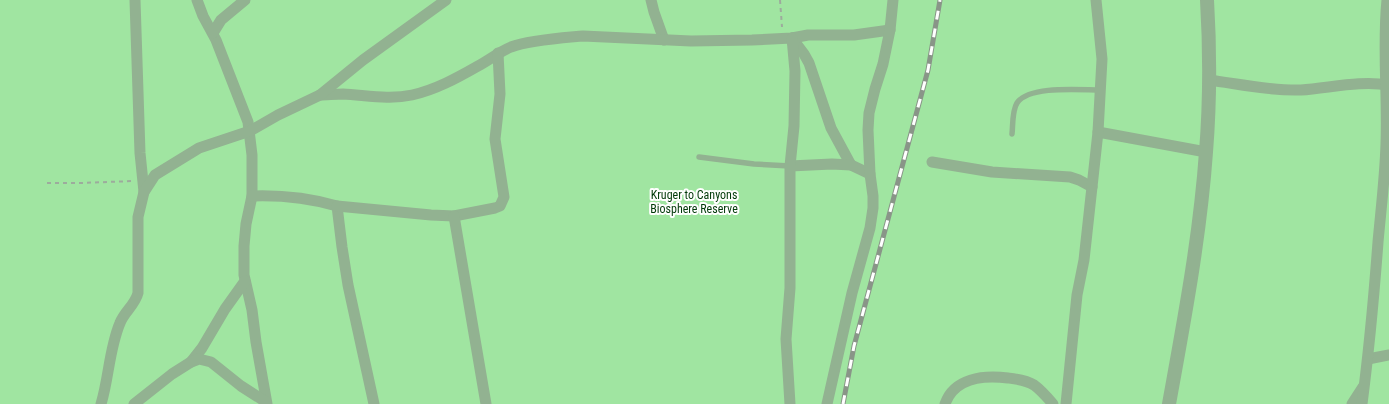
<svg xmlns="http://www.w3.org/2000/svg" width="1389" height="404" viewBox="0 0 1389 404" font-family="'Roboto Condensed',sans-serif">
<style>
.park{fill:#a0e5a1}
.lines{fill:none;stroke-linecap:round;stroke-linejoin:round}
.path{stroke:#9dab9d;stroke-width:2;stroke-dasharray:4 4;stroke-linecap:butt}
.service{stroke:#92b291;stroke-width:5.5}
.minor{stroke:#92b291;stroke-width:11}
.tertiary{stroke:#92b291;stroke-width:14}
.rail-casing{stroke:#899588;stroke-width:5}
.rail{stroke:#fff;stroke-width:3;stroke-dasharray:9;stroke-linecap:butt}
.labels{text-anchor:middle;stroke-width:4;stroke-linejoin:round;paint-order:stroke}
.park-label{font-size:12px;fill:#003908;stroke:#fff}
</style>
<rect width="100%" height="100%" fill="#ebfdea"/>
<rect class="park" x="0" y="0" width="1389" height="404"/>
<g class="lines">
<g class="path">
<path d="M780,0L782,27"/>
<path d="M47,183H81L134,181"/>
</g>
<g class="service">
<path d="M1012,134C1013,125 1012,111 1017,103C1029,85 1081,90 1100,90"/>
<path d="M699,157L754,164L790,166"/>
</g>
<g class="minor">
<path d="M135,0L140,153L144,192"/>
<path d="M197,0L203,16L216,40L248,122L252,155V196L246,224L244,246V275L252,310L256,342L267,404"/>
<path d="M651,0L654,12L664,40"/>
<path d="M213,33L221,20L245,0"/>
<path d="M792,38L804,54L809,63L831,128L851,165"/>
<path d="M1209,80C1239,84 1271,91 1301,90C1330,88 1360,80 1389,85"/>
<path d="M320,95C327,95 335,94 343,94C365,95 389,100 412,95C435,90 457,78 478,66C489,60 499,52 511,47C530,40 562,38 583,36L691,41L752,40L792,38L808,35H854L890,30"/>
<path d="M1098,132L1206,152"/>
<path d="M932,162L992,172L1070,177L1079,180L1092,187"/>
<path d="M790,166L832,164L851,165L870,174"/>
<path d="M252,196C281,195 309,198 337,206L342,247L348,285L374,404"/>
<path d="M337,206L431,215L454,216L495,208L500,206L504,197L495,139L500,94L498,53"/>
<path d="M454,216L486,404"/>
<path d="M1368,359L1389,355"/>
<path d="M191,362L202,348L225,309L245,281"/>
<path d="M101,404C109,378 109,349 120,323C124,312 135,305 138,293V217L144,192L155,175L199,148L250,131L278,115L320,95L363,60L446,0"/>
<path d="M134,404L172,374L191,362L199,359L211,362L241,386L266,402"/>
<path d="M790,404L786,339L790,288V166L794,126L795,71L792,38"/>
<path d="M827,404L852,293L870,228L873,208V196L870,174L868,130L869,113L875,89L883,64L890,30L893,0"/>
<path d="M945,404C954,378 983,375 1008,378C1016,379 1026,380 1034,385C1041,390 1047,397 1053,404"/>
<path d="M1066,404L1077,295L1084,260L1098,132L1102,59L1096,0"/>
<path d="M1352,404L1363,387"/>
<path d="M1362,404C1369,350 1374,296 1378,242C1381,209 1385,177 1386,144C1388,96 1382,48 1387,0"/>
</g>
<path class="tertiary" d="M1169,404C1184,321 1200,237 1206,152C1210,102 1210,50 1207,0"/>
<defs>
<path id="rail" d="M843,404L854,346L928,70L940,0"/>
</defs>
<use href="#rail" class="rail-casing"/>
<use href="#rail" class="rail"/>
</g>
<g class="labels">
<g class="park-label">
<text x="694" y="199">Kruger to Canyons<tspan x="694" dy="14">Biosphere Reserve</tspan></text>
</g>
</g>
</svg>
